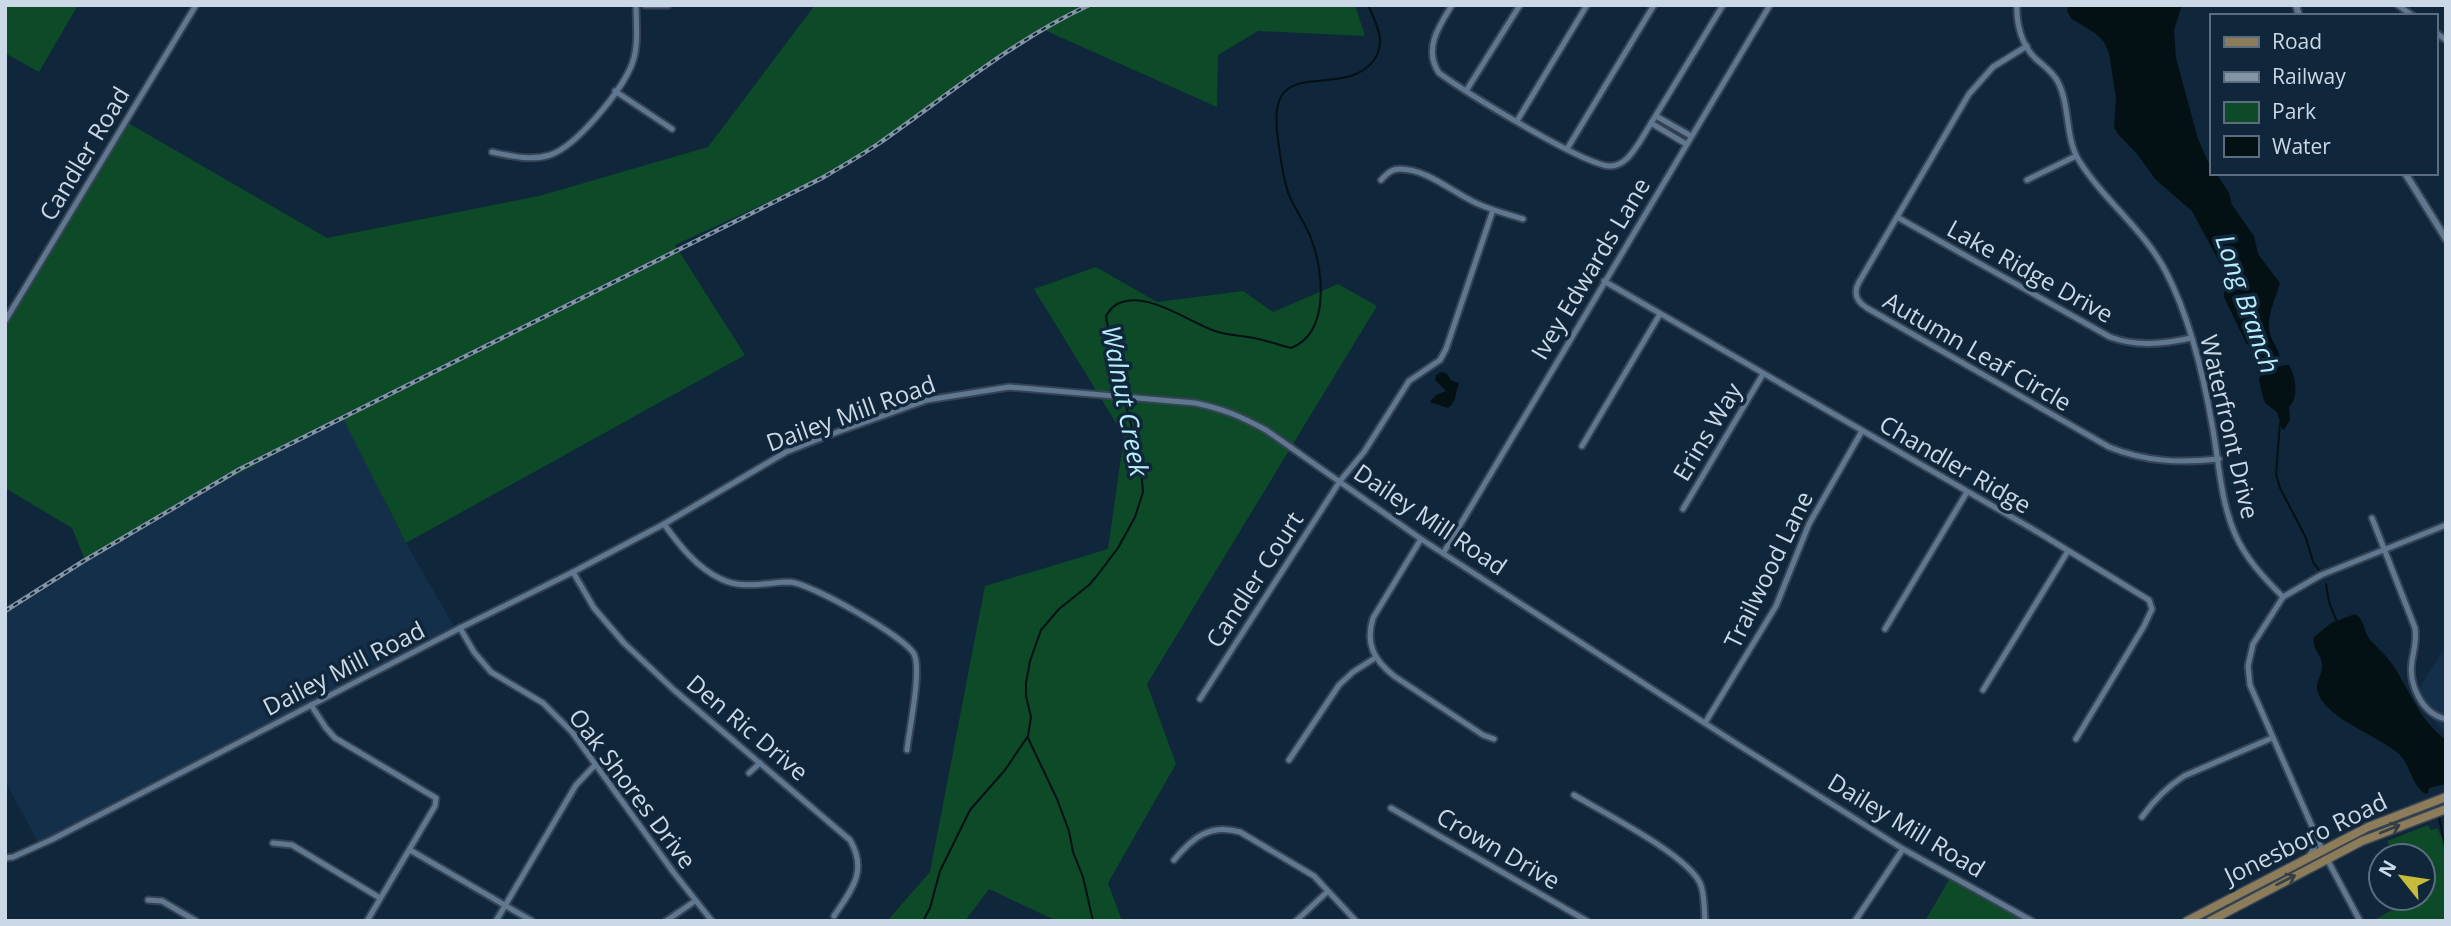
<svg xmlns="http://www.w3.org/2000/svg" width="2451" height="926" viewBox="0 0 2451 926" font-family="'Open Sans',sans-serif">
<style>
.built{fill:#142f49}
.green{fill:#0d4a27}
.water{fill:#031115}
.lines{fill:none;stroke-linecap:round;stroke-linejoin:round}
.stream{stroke:#031115;stroke-width:2}
.minor-casing{stroke:#354354;stroke-width:9}
.tertiary-casing{stroke:#354354;stroke-width:10}
.primary-casing{stroke:#354354;stroke-width:11}
.minor{stroke:#5f7890;stroke-width:5}
.tertiary{stroke:#5f7890;stroke-width:6}
.primary{stroke:#8d7c59;stroke-width:8}
.rail-casing{stroke:#8494a5;stroke-width:4.5}
.rail{stroke:#10263b;stroke-width:2;stroke-dasharray:5;stroke-linecap:butt}
.oneway{stroke:#364044}
.labels{text-anchor:middle;stroke-width:7;stroke-linejoin:round;paint-order:stroke}
.street-label{font-size:24px;fill:#cbd8e6;stroke:#10263b}
.water-label{font-size:26px;font-style:italic;fill:#b8edfa;stroke:#10263b}
</style>
<rect width="100%" height="100%" fill="#10263b"/>
<g class="built">
<path d="M343,417L406,543L456,630L357,678L41,847L5,781V606L186,502Z"/>
<path d="M2446,646V735L2414,696Z"/>
</g>
<g class="green">
<path d="M5,5H78L39,72L5,53Z"/>
<path d="M815,5H1355L1365,36L1258,31L1218,55L1217,107L1042,29L836,171L675,245L745,355L406,543L343,418L186,502L85,560L72,528L5,488V321L123,120L327,238L539,196L708,147Z"/>
<path d="M1096,267L1157,302L1243,291L1273,312L1338,284L1377,306L1147,684L1176,764L1108,883L1122,921H1057L989,889L965,921H887L930,872L985,586L1108,549L1124,436L1034,289Z"/>
<path d="M2428,825L2431,830L2437,828L2446,846V921H2372L2415,898H2423V856H2394L2387,841Z"/>
<path d="M1953,873L2028,916L2025,921H1925Z"/>
</g>
<g class="water">
<path d="M2067,5H2182L2174,30L2176,58L2198,139L2211,168V173H2216L2229,193L2232,205L2254,236L2258,254L2280,283C2276,297 2268,313 2269,327C2269,341 2282,350 2280,364L2263,362L2246,343L2224,297L2225,274L2222,267L2192,211L2156,180L2137,154L2117,133L2114,127L2116,99L2109,53L2104,42L2095,33L2072,19L2068,13Z"/>
<path d="M2285,365H2289C2296,378 2299,397 2289,407L2290,420L2284,430L2282,429L2277,412L2265,403L2263,397L2259,380L2262,372Z"/>
<path d="M1441,372L1446,373L1451,380L1459,383C1456,391 1456,403 1448,408L1430,402L1436,395L1446,391L1435,380L1436,375Z"/>
<path d="M2355,614C2365,619 2363,632 2371,641C2380,650 2389,658 2396,670C2413,697 2419,719 2446,740V784L2429,788L2428,793L2425,794C2411,784 2411,766 2399,754C2380,736 2320,717 2317,688C2317,680 2322,674 2322,667C2323,655 2311,649 2314,637L2331,623Z"/>
</g>
<g class="lines">
<g class="stream">
<path d="M2280,423L2276,474L2280,488L2306,538L2313,562L2319,570"/>
<path d="M2326,584L2329,602L2337,622"/>
<path d="M1028,738L1057,799L1069,831L1073,852L1083,877L1093,921"/>
<path d="M2439,817L2446,852"/>
<path d="M923,921L930,908L940,871L970,810L1005,770L1028,736L1031,717L1026,696V683L1030,661L1041,630L1059,609L1089,585L1096,577L1118,548L1135,517L1143,492L1140,457L1113,358L1106,316C1110,310 1114,304 1122,302C1151,293 1189,322 1215,331C1226,335 1237,335 1248,337C1262,339 1276,344 1291,348C1331,332 1323,271 1311,238C1305,223 1295,209 1289,195C1284,181 1281,162 1279,147C1277,132 1273,109 1282,95C1298,70 1351,92 1374,60C1387,42 1376,23 1368,5"/>
</g>
<defs>
<g id="minor">
<path d="M645,5H668"/>
<path d="M1452,5C1439,26 1423,49 1439,73C1464,91 1586,167 1611,166C1625,165 1632,153 1639,143L1723,5"/>
<path d="M2017,5C2016,24 2022,46 2036,59C2044,66 2053,72 2058,82C2070,105 2065,136 2078,159C2103,200 2144,229 2166,272C2191,320 2204,377 2213,430C2219,464 2221,502 2235,534C2246,559 2264,578 2283,597"/>
<path d="M2398,5L2413,16"/>
<path d="M2435,32L2446,40"/>
<path d="M2027,46L1993,67L1969,94L1859,282C1853,293 1856,301 1867,308L2109,447C2146,462 2180,463 2219,459"/>
<path d="M615,91L672,129"/>
<path d="M1466,91L1520,5"/>
<path d="M1656,116L1691,136"/>
<path d="M1517,121L1587,5"/>
<path d="M1651,123L1686,144"/>
<path d="M1567,149L1654,5"/>
<path d="M492,152C511,156 531,161 550,155C577,146 622,90 632,64C639,46 636,24 636,5"/>
<path d="M1381,180C1387,174 1391,169 1400,169C1427,169 1452,192 1476,203C1491,210 1507,214 1523,219"/>
<path d="M2027,180L2076,156"/>
<path d="M1897,217L2110,337C2137,347 2163,344 2191,338"/>
<path d="M1604,281L2041,534L2149,600L2152,609L2144,626L2076,739"/>
<path d="M5,321L196,5"/>
<path d="M1582,446L1660,314"/>
<path d="M1683,509L1763,374"/>
<path d="M2372,518L2415,628C2417,640 2414,649 2412,661C2408,684 2422,714 2446,719"/>
<path d="M664,524C679,545 697,568 721,579C743,590 767,582 790,582C810,583 904,636 914,654C922,670 909,730 907,750"/>
<path d="M1421,539L1373,618C1365,644 1374,660 1394,676L1483,735L1494,739"/>
<path d="M1444,552L1770,5"/>
<path d="M573,572L594,608L624,643L674,690L850,840C868,871 852,889 834,916"/>
<path d="M460,628L474,652L491,672L543,703L572,732L674,873L712,921"/>
<path d="M1885,629L1967,492"/>
<path d="M1983,690L2068,551"/>
<path d="M1200,699L1340,481L1364,452L1409,381L1440,360L1446,349L1493,210"/>
<path d="M311,705L326,728L335,738L436,798L435,806L367,921"/>
<path d="M1705,723L1776,606L1809,524L1862,431"/>
<path d="M1289,760L1339,685L1353,672L1375,658"/>
<path d="M749,773L760,763"/>
<path d="M1574,795C1604,813 1686,854 1700,883C1705,894 1704,908 1705,921"/>
<path d="M1391,808L1587,921"/>
<path d="M2142,817C2154,800 2167,787 2184,776L2272,738"/>
<path d="M273,843L292,845L380,898"/>
<path d="M2322,849L2250,685L2248,666L2253,644L2283,597L2321,575L2446,525"/>
<path d="M410,850L532,921"/>
<path d="M2309,856L2314,848L2316,837"/>
<path d="M5,858L13,857L53,839L460,628L573,572L664,524L786,452L829,435L927,400L1009,387L1195,403C1224,409 1240,416 1266,430L1421,539L1737,744L1903,849L2032,921"/>
<path d="M2327,859L2360,921"/>
<path d="M1174,860C1192,838 1210,823 1240,832L1314,876L1356,921"/>
<path d="M148,900L162,901L196,921"/>
<path d="M496,921L576,785L596,764"/>
<path d="M666,921L695,901"/>
<path d="M1296,921L1327,892"/>
<path d="M1855,921L1903,849"/>
</g>
<g id="tertiary">
<path d="M2296,5L2299,16"/>
<path d="M2405,173L2446,239"/>
</g>
<g id="primary">
<path d="M2187,921L2368,827L2446,797"/>
<path d="M2210,921L2362,841L2446,809"/>
</g>
</defs>
<use href="#minor" class="minor-casing"/>
<use href="#tertiary" class="tertiary-casing"/>
<use href="#primary" class="primary-casing"/>
<use href="#minor" class="minor"/>
<use href="#tertiary" class="tertiary"/>
<use href="#primary" class="primary"/>
<defs>
<path id="rail" d="M5,611L82,562L240,469L822,178C841,167 860,156 878,144C947,96 1012,41 1089,5"/>
</defs>
<use href="#rail" class="rail-casing"/>
<use href="#rail" class="rail"/>
</g>
<defs><path id="oneway-shaft" d="M-6 0H5M1.5-3L5.5 0L1.5 3" fill="none" stroke-width="1.6" stroke-linecap="round" stroke-linejoin="round" transform="scale(1.75)"/></defs>
<g class="oneway">
<use href="#oneway-shaft" transform="translate(2390 829) rotate(-22)"/>
<use href="#oneway-shaft" transform="translate(2286 880) rotate(-27)"/>
</g>
<g class="labels">
<g class="street-label">
<text transform="translate(85 154) rotate(-59)" y="8">Candler Road</text>
<text transform="translate(1591 269) rotate(-59)" y="8">Ivey Edwards Lane</text>
<text transform="translate(2030 272) rotate(29)" y="8">Lake Ridge Drive</text>
<text transform="translate(1977 352) rotate(30)" y="8">Autumn Leaf Circle</text>
<text transform="translate(851 414) rotate(-20)" y="8">Dailey Mill Road</text>
<text transform="translate(2229 427) rotate(77)" y="8">Waterfront Drive</text>
<text transform="translate(1708 432) rotate(-59)" y="8">Erins Way</text>
<text transform="translate(1955 465) rotate(30)" y="8">Chandler Ridge</text>
<text transform="translate(1430 520) rotate(34)" y="8">Dailey Mill Road</text>
<text transform="translate(1769 570) rotate(-64)" y="8">Trailwood Lane</text>
<text transform="translate(1255 580) rotate(-57)" y="8">Candler Court</text>
<text transform="translate(344 669) rotate(-27)" y="8">Dailey Mill Road</text>
<text transform="translate(747 728) rotate(40)" y="8">Den Ric Drive</text>
<text transform="translate(632 789) rotate(53)" y="8">Oak Shores Drive</text>
<text transform="translate(1906 826) rotate(31)" y="8">Dailey Mill Road</text>
<text transform="translate(2306 839) rotate(-26)" y="8">Jonesboro Road</text>
<text transform="translate(1498 849) rotate(30)" y="8">Crown Drive</text>
</g>
<g class="water-label">
<text transform="translate(2247 304) rotate(71)" y="9">Long Branch</text>
<text transform="translate(1125 401) rotate(79)" y="9">Walnut Creek</text>
</g>
</g>
<rect width="2451" height="926" fill="none" stroke="#cbd8e6" stroke-width="14"/>
<rect x="2210" y="14" width="228" height="161" fill="#10263b" stroke="#5b6d7f" stroke-width="2"/>
<rect x="2224" y="37" width="35" height="10" fill="#8d7c59" stroke="#5b6d7f" stroke-width="2"/>
<text x="2272" y="49" font-size="21" fill="#cbd8e6">Road</text>
<rect x="2224" y="72" width="35" height="10" fill="#8494a5" stroke="#5b6d7f" stroke-width="2"/>
<text x="2272" y="84" font-size="21" fill="#cbd8e6">Railway</text>
<rect x="2224" y="102" width="35" height="21" fill="#0d4a27" stroke="#5b6d7f" stroke-width="2"/>
<text x="2272" y="119" font-size="21" fill="#cbd8e6">Park</text>
<rect x="2224" y="136" width="35" height="21" fill="#031115" stroke="#5b6d7f" stroke-width="2"/>
<text x="2272" y="154" font-size="21" fill="#cbd8e6">Water</text>
<g transform="translate(2402 877) rotate(300)"><circle r="33" fill="#10263b" stroke="#5b6d7f" stroke-width="2"/>
<path d="M0-5L12 26L0 18L-12 26Z" fill="#c7bb3c"/>
<text y="-10" font-size="19" font-weight="bold" text-anchor="middle" fill="#cbd8e6">N</text>
</g>
</svg>
